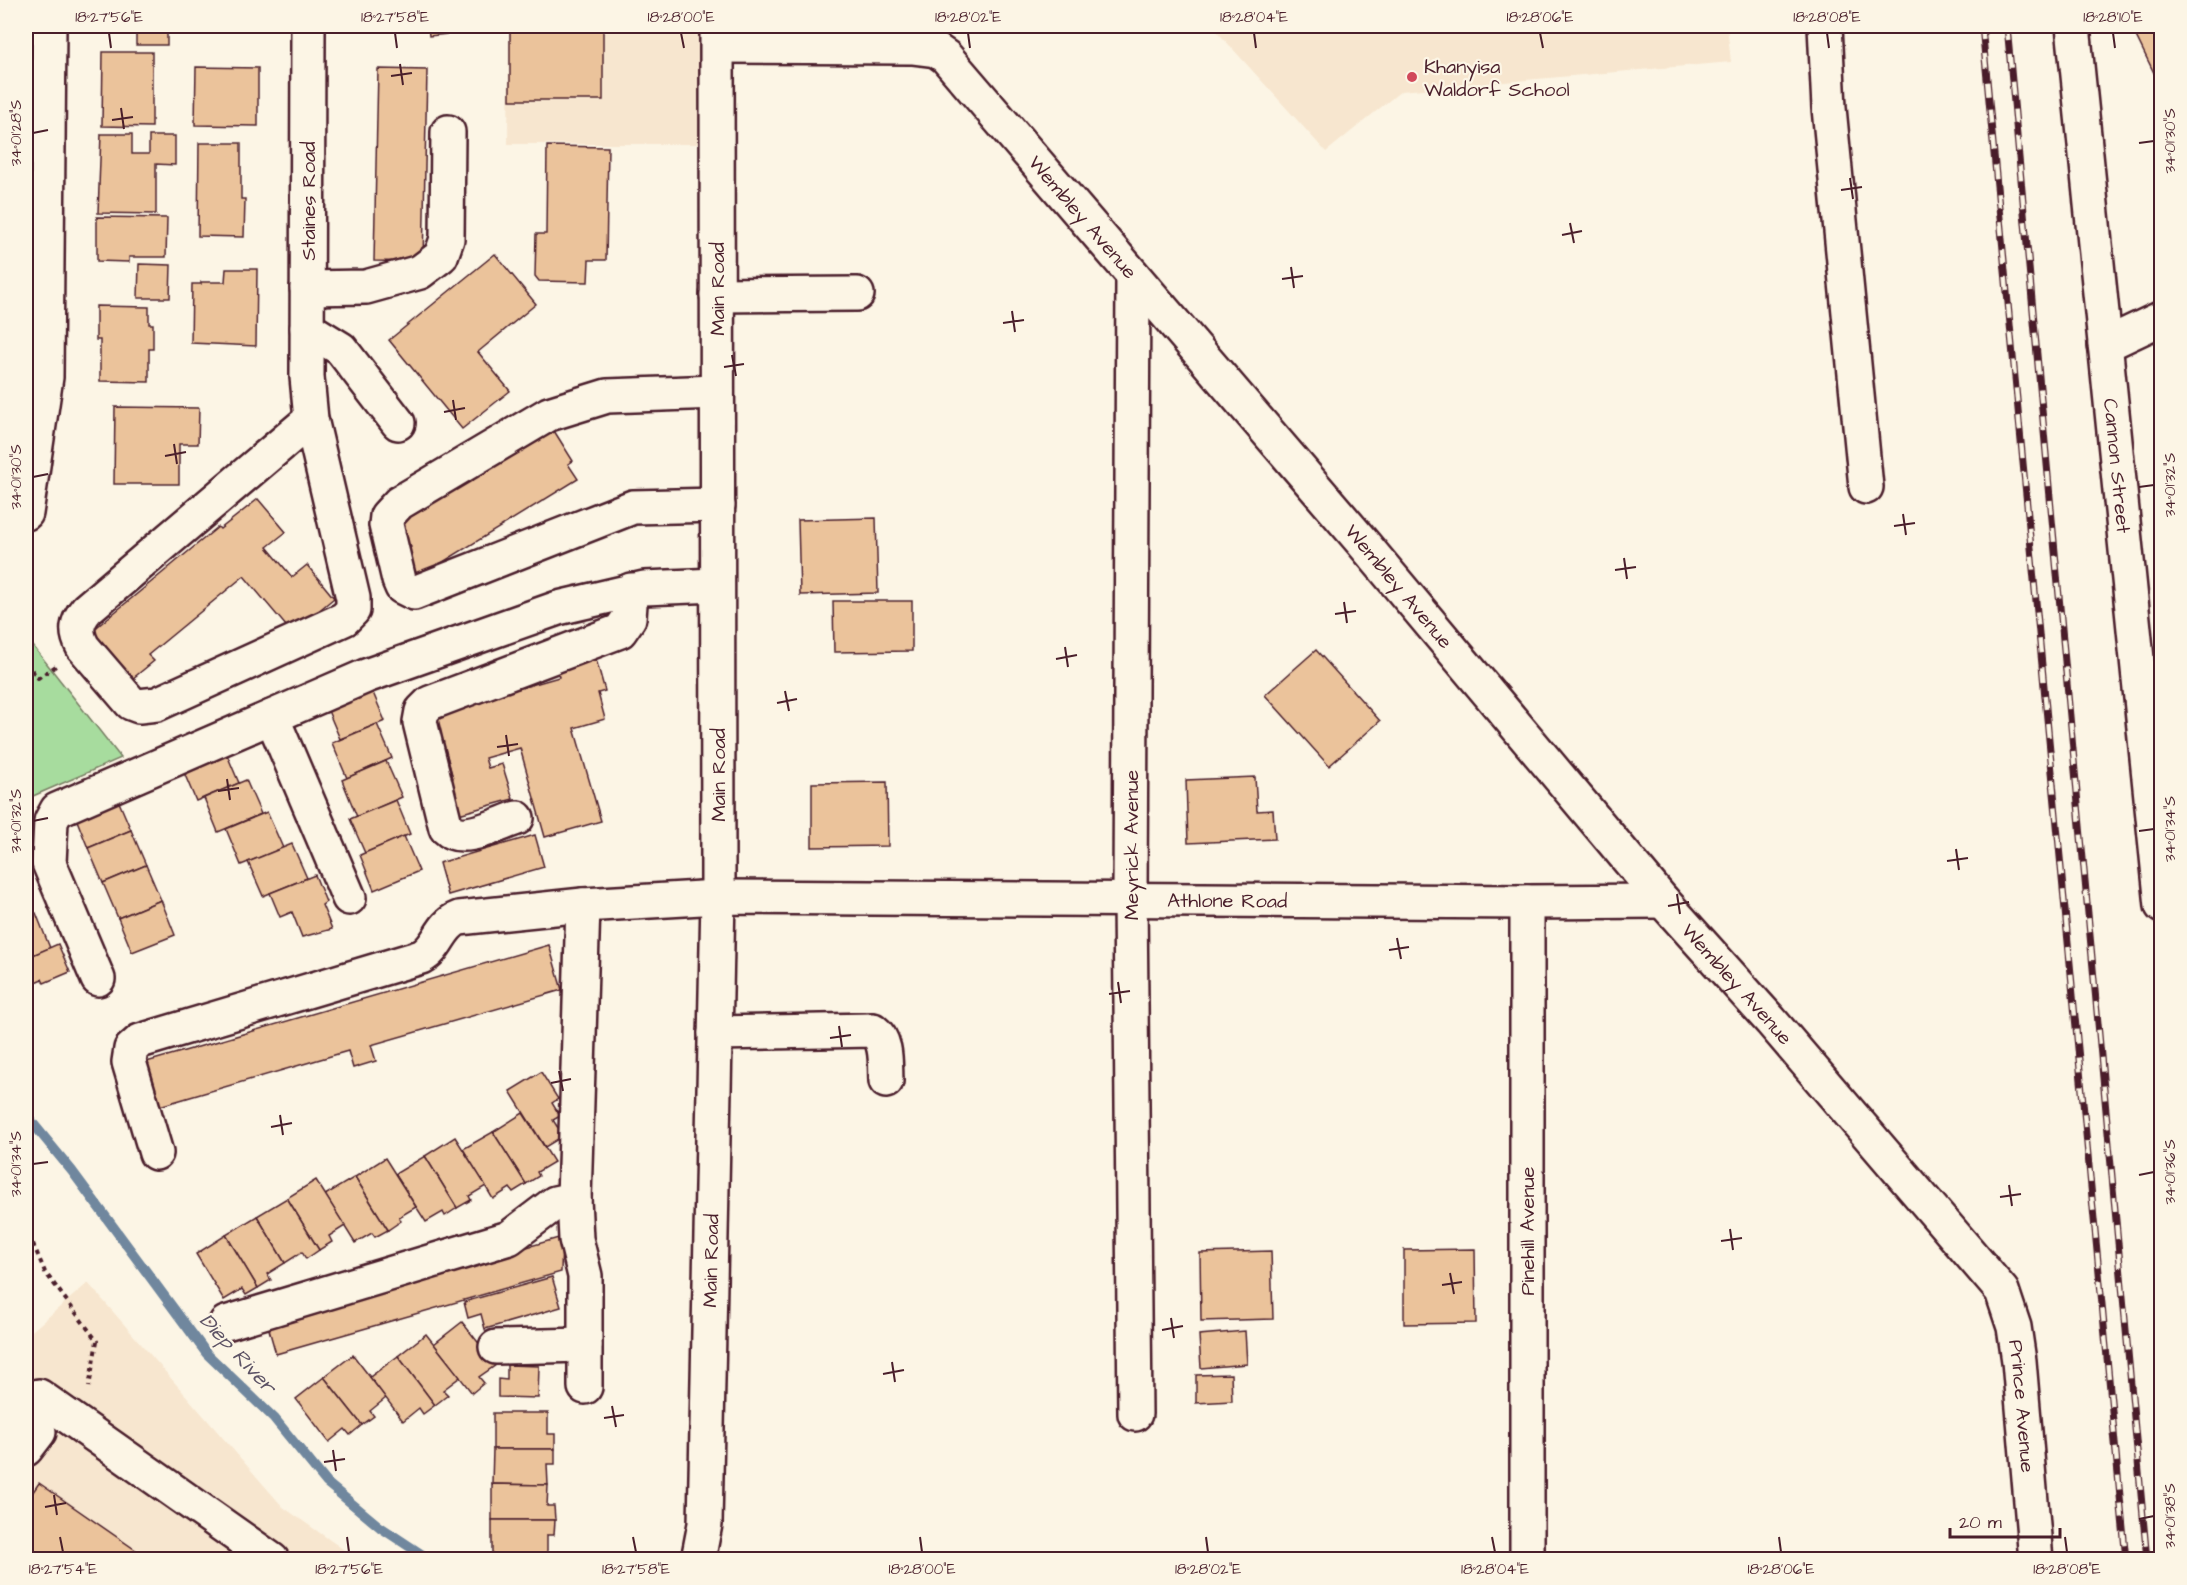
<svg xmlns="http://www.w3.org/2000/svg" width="2187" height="1585" viewBox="0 0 2187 1585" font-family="'Architects Daughter',sans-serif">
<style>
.built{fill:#f7e6cf}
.green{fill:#a7dc9e;stroke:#787e64;stroke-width:1.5}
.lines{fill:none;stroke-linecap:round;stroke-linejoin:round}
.stream{stroke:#70879e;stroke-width:10}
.building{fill:#ebc39b;stroke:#4a1f2b;stroke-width:1.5}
.minor-casing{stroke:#4a1f2b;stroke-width:38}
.major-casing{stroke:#4a1f2b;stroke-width:38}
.path{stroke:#4a1f2b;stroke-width:4;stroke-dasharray:4.5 4.5;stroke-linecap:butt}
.minor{stroke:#fcf5e5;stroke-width:33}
.major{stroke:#fcf5e5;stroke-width:33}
.rail-casing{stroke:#4a1f2b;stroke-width:7}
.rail{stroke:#fcf5e5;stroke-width:4.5;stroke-dasharray:14;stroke-linecap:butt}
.ticks{fill:none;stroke:#4a1f2b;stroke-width:2}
.poi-dot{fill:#d1495b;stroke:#fcf5e5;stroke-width:2}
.labels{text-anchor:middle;stroke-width:4.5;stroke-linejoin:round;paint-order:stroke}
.poi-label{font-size:20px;fill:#4a1f2b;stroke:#fcf5e5;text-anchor:start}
.street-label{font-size:20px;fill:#4a1f2b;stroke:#fcf5e5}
.water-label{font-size:21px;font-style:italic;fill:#5d5365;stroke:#fcf5e5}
.neatline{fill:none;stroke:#4a1f2b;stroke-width:2}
.ticks-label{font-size:15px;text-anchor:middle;fill:#4a1f2b}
</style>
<rect width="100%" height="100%" fill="#fcf5e5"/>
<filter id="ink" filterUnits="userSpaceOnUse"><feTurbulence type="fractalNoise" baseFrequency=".0167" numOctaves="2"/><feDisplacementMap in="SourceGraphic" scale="12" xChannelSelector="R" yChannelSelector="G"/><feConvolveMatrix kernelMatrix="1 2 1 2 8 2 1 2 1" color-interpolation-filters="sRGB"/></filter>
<g filter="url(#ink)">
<g class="built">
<path d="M509,26H717V144H508Z"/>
<path d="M1212,26H1727L1731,62L1401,91L1326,152Z"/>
<path d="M88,1283L283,1507L357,1559H26V1336Z"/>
</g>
<path class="green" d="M26,637L121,758L26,799Z"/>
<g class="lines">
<path class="stream" d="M26,1115L72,1171L207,1354L274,1418L327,1483L380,1527L430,1560"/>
</g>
<g class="building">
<rect x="103" y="26" width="53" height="4"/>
<path d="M428,26H486V30L429,36Z"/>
<rect x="510" y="26" width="93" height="74"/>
<path d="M2131,26H2162V85H2160Z"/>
<rect x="136" y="30" width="31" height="15"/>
<path d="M103,52H152V127L102,126Z"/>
<path d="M196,67L258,68V126L195,125Z"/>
<path d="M378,69L427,70L423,262L374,261Z"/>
<path d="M101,134H132V154H149V136H175V165L156,164V214L98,213Z"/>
<path d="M199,143H241V199H245L244,237L198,236Z"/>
<path d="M547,146L608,147L606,260H589L588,282L539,281L535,276L536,234H546Z"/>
<path d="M97,217L167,218L166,257H129V262L97,261Z"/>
<path d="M495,254L536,304L478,352L510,391L462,429L389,340Z"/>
<path d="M139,264L171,265L170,298H138Z"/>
<path d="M226,269H257L256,346L191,343L192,284H201V282H225Z"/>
<path d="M96,306L149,307V324H153V349H149V382L100,381V340H96Z"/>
<path d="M115,407L199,408L198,444H179V484H114Z"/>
<path d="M551,426L573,461L568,464L578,479L417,578L402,553L411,547L394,522Z"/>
<path d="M258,499L286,532L267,547L292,577L307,565L334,598L292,633L244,576L148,655L154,661L132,679L92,631L218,527L220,529Z"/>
<path d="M876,518L878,593L800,595L798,520Z"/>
<path d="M833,601H912V651L834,652Z"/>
<path d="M1316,650L1380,721L1329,766L1265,695Z"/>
<path d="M596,659L605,691L598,693L605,719L574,728L601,821L545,837L520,748L485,758L488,768L502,764L513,799L455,815L445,780L453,778L435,713L559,677L557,669Z"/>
<path d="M371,688L385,721L340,739L326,706Z"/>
<path d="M377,724L392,758L347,778L332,743Z"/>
<path d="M225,750L239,783L196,801L182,768Z"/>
<path d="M386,761L402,797L357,817L342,780Z"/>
<path d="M1255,777L1257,811L1273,810L1275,839L1188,843L1186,780Z"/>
<path d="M246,780L261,814L218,832L204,798Z"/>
<path d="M887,782L888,846L812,847V783Z"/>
<path d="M116,795L131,830L88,848L74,813Z"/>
<path d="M396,800L410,834L365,853L350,819Z"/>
<path d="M27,812L39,839L26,845V813Z"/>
<path d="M267,812L283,848L241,865L226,829Z"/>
<path d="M131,830L146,865L103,883L88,848Z"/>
<path d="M535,835L544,867L448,895L439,863Z"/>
<path d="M404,836L419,871L374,890L360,855Z"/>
<path d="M292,844L307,878L263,896L248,862Z"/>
<path d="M146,865L161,900L118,918L103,883Z"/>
<path d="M315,875L326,902L322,905L332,929L302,937L292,912L280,917L270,893Z"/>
<path d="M161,900L175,935L132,952L118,918Z"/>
<path d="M36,913L50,948L26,958V918Z"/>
<path d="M58,944L70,972L44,983L42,979L26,986V958Z"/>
<path d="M549,945L562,990L371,1045L376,1061L353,1068L348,1051L156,1107L143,1063Z"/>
<path d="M541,1072L558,1099L552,1103L560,1116L553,1120L563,1136L545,1147L510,1091Z"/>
<path d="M523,1113L554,1162L537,1172L539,1176L526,1184L493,1132Z"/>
<path d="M493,1132L526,1184L513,1192L510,1188L493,1199L463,1149Z"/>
<path d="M455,1137L486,1186L469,1196L471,1200L457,1208L425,1156Z"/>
<path d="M425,1156L457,1208L445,1216L443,1212L426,1222L395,1174Z"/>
<path d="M385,1158L416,1207L399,1217L401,1221L388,1230L355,1177Z"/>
<path d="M355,1177L388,1230L375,1237L372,1233L355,1243L325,1195Z"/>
<path d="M316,1180L345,1226L329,1236L332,1242L319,1250L287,1198Z"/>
<path d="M287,1198L319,1250L306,1259L302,1252L285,1263L257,1216Z"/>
<path d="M257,1216L285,1263L267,1274L271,1280L258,1288L226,1235Z"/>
<path d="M226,1235L258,1288L246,1295L242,1289L224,1300L196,1254Z"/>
<path d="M562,1237L561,1272L276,1354L268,1326L311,1309Z"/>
<path d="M1475,1249L1476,1323L1404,1324V1250Z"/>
<path d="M1271,1251L1273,1319L1201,1321L1200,1253Z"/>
<path d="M552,1277L561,1307L485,1329L481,1314L468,1318L464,1302Z"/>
<path d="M462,1322L496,1365L479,1377L484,1383L472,1393L434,1344Z"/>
<path d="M1245,1331L1247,1364L1201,1368L1199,1335Z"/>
<path d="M426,1334L460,1377L443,1390L448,1395L435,1405L398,1356Z"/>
<path d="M353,1355L386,1398L370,1411L374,1416L362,1425L324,1377Z"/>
<path d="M398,1356L435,1405L423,1414L419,1408L403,1421L370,1377Z"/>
<path d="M507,1365L539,1366L538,1398L498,1397V1379L507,1380Z"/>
<path d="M1231,1374L1232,1401L1196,1403V1375Z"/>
<path d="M324,1377L362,1425L350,1435L345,1429L329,1442L296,1399Z"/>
<path d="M493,1413H548V1434H555V1449H493Z"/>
<path d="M493,1449H555V1464H547L548,1485L492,1484Z"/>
<path d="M39,1483L150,1560H26V1502Z"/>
<path d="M492,1484L548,1485L547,1506H554L555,1520H492Z"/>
<path d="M492,1520H555L554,1535H547V1556L492,1555Z"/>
</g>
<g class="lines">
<defs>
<g id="minor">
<path d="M308,26L307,377L311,419L353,598V610L344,619L157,704L139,706L131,703L83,647C75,632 76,622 87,609L311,419"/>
<path d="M1825,26L1829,108L1866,487"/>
<path id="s1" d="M2073,26L2162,906"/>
<path id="s2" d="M718,46L912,47L936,50L946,57L1363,543L1663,901L1771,1021L2002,1291L2014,1327L2019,1361L2036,1560"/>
<path d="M1133,275L1130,899L1135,1414"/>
<path d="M307,288L366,287L420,272L441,256L447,239L448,132"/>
<path d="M717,295L857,294"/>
<path d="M307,328L341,349L398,423"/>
<path d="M2105,345L2162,318"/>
<path d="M717,392L607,396L549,414L399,503L387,516L386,525L399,580L402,587L414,593L633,507L718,505"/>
<path d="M26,513L46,377L49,26"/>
<path d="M272,717L349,898"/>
<path d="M517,818C498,824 462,844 446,828L420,722L422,711L430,703L620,631L629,618L631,590"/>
<path d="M583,905L574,1199L576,1239L585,1276V1387"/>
<path d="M98,979L49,863L51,821L57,810L366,676L558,608L644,588L717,585"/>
<path d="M715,1033L873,1030C888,1041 885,1064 886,1081"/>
<path id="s3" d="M156,1153L129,1062L131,1049L140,1041L421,957C439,948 440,925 459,918L583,905L718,897L1527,902L1663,901"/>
<path d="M226,1323L509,1238L555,1203L574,1199"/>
<path d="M496,1347L585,1345"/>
<path d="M26,1405L39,1396L272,1560"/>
<path d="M26,1449L39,1432"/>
<path d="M1527,1560V902"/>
</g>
<g id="major">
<path id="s4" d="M698,1560L705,1524L718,897L717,26"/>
</g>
</defs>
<use href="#minor" class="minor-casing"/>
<use href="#major" class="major-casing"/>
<g class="path">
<path d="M26,663L38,678L56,666"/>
<path d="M26,1227L45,1272L97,1341L89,1387"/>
</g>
<use href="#minor" class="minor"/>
<use href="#major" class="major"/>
<defs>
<g id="rail">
<path d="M1982,26L2126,1560"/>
<path d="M2007,26L2147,1560"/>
</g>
</defs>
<use href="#rail" class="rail-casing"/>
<use href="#rail" class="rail"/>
</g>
</g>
<path class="ticks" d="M109,33L111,48M395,33L397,48M681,33L684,48M968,33L970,48M1254,33L1256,48M1540,33L1543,48M1827,33L1829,48M2113,33L2115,48M400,64L403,85M391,76L412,73M121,108L124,129M112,120L133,117M33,133L48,130M2139,143L2154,141M1850,178L1853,199M1841,190L1862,187M1570,223L1574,243M1562,235L1582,231M1291,267L1294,288M1282,279L1303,276M1012,311L1015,332M1003,323L1024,320M732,355L736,376M724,367L744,364M453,400L456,420M444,412L465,408M174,444L177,464M165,456L186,452M33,477L48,474M2139,487L2154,485M1903,514L1906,535M1894,526L1915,523M1624,558L1627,579M1615,570L1636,567M1344,602L1347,623M1335,614L1356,611M1065,647L1068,667M1056,659L1077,655M785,691L789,711M777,703L797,699M506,735L509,756M497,747L518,744M227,779L230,800M218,791L239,788M33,821L48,818M2139,831L2154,829M1956,849L1959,870M1947,861L1968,858M1677,894L1680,914M1668,906L1689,902M1397,938L1401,959M1389,950L1409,947M1118,982L1121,1003M1109,994L1130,991M839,1026L842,1047M830,1038L851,1035M559,1071L563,1091M551,1083L571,1079M280,1115L283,1135M271,1127L292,1123M33,1164L48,1162M2139,1175L2154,1172M2009,1185L2012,1206M2000,1197L2021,1194M1730,1229L1733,1250M1721,1241L1742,1238M1450,1273L1454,1294M1442,1285L1462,1282M1171,1318L1174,1338M1162,1330L1183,1326M892,1362L895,1382M883,1374L904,1370M612,1406L616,1427M604,1418L624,1415M333,1450L336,1471M324,1462L345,1459M54,1495L57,1515M45,1507L66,1503M2139,1519L2154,1516M60,1537L63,1552M347,1537L349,1552M633,1537L636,1552M920,1537L922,1552M1206,1537L1208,1552M1492,1537L1495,1552M1779,1537L1781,1552M2065,1537L2067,1552"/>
<circle class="poi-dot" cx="1412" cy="77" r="6"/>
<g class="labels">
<g class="poi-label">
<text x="1424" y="73">Khanyisa<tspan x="1424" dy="23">Waldorf School</tspan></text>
</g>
<g class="street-label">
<text transform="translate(308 201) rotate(-90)" y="7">Staines Road</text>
<text dy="7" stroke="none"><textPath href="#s2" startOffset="441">Wembley Avenue</textPath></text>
<text transform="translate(717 289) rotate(-90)" y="7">Main Road</text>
<text dy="7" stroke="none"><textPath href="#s1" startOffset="442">Cannon Street</textPath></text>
<text dy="7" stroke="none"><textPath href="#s2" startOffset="927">Wembley Avenue</textPath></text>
<text transform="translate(718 775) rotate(-90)" y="7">Main Road</text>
<text transform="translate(1131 845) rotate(-90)" y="7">Meyrick Avenue</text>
<text dy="7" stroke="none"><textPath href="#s3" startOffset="1238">Athlone Road</textPath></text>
<text dy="7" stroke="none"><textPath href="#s2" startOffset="1449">Wembley Avenue</textPath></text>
<text transform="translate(1527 1231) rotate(-90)" y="7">Pinehill Avenue</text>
<text dy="7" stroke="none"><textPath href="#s4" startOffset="300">Main Road</textPath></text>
<text dy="7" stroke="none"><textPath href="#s2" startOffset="1972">Prince Avenue</textPath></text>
</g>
<g class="water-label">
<text transform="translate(238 1353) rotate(47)" y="7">Diep River</text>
</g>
</g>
<rect width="2187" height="1585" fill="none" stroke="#fcf5e5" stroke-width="66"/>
<path d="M1950 1528v9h110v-9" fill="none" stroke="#4a1f2b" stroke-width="3"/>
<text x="1959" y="1528" font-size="18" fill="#4a1f2b" stroke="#fcf5e5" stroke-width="4.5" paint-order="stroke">20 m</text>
<rect x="33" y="33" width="2121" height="1519" class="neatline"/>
<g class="ticks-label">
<text x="109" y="22">18°27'56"E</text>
<text x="395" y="22">18°27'58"E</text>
<text x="681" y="22">18°28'00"E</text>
<text x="968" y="22">18°28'02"E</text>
<text x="1254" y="22">18°28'04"E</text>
<text x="1540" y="22">18°28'06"E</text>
<text x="1827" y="22">18°28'08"E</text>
<text x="2113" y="22">18°28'10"E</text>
<text transform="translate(16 133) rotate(-90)" y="5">34°01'28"S</text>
<text transform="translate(2170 141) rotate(-90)" y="5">34°01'30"S</text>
<text transform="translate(16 477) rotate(-90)" y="5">34°01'30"S</text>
<text transform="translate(2170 485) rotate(-90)" y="5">34°01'32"S</text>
<text transform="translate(16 821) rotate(-90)" y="5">34°01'32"S</text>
<text transform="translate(2170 829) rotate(-90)" y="5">34°01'34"S</text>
<text transform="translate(16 1164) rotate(-90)" y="5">34°01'34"S</text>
<text transform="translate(2170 1172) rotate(-90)" y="5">34°01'36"S</text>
<text transform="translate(2170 1516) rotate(-90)" y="5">34°01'38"S</text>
<text x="63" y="1574">18°27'54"E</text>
<text x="349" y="1574">18°27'56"E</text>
<text x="636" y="1574">18°27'58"E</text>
<text x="922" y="1574">18°28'00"E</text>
<text x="1208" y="1574">18°28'02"E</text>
<text x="1495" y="1574">18°28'04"E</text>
<text x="1781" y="1574">18°28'06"E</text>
<text x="2067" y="1574">18°28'08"E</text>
</g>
</svg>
